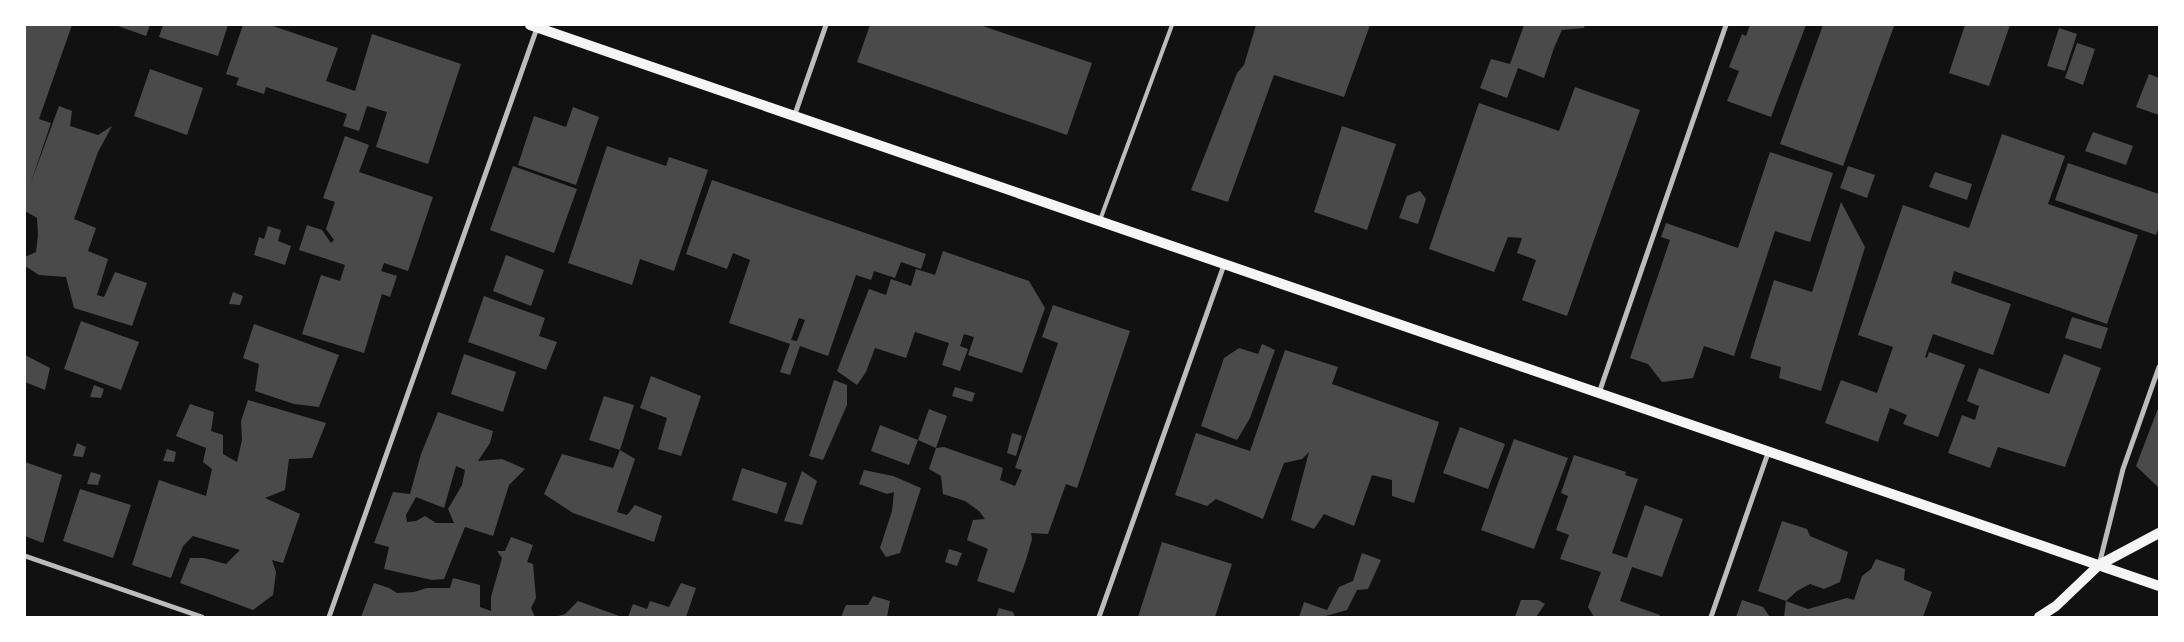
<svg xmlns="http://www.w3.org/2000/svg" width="2184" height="642" viewBox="0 0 2184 642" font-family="'Exo 2',sans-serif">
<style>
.building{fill:#4a4a4a;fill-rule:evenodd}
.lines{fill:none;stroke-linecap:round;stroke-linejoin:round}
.service{stroke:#bcbcbc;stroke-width:4}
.minor{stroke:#bcbcbc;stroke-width:5}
.secondary{stroke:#f5f5f5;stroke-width:10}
</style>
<rect width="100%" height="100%" fill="#111"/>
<g class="building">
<path d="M25,25H72L39,119L51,123L30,185L59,106L72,111L70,126L98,135L112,126L98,152L74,219L96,228L88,251L108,259L97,295L104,297L115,272L147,283L132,326L74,308L66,277L39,275L25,266V257L36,252L38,235L37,218L25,211Z"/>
<path d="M115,25H150L146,36Z"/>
<path d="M163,25H228L218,56L159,37Z"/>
<path d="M243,25H270L338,48L326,81L355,91L372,34L461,64L428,164L376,147L387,112L367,106L359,131L343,126L347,114L266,87L264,94L236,85L239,78L226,74Z"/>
<path d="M870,25H980L1092,63L1067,135L857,62Z"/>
<path d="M1256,25H1370L1344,97L1274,75L1228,202L1191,190L1237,73L1244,65Z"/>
<path d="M1524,25H1585L1584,28L1562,30L1554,48L1544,78L1518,68L1507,98L1480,88L1491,59L1510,64Z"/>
<path d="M1750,25H1806L1771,117L1727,101L1739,71L1729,67L1742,34L1746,36Z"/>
<path d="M1823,25L1894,26L1843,166L1780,144Z"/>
<path d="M1965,25H2010L1989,86L1949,73Z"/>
<path d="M2059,28L2077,34L2065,71L2047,66Z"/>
<path d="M2077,43L2095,49L2083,85L2065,78Z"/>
<path d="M150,69L203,88L187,135L134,116Z"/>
<path d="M2149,74L2159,78V115L2136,107Z"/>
<path d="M1575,87L1640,110L1567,316L1522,300L1536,260L1517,253L1522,238L1508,237L1494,272L1429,249L1479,103L1559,131Z"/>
<path d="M573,107L599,117L576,185L518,165L534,116L566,127Z"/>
<path d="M1342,126L1396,144L1367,230L1314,212Z"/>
<path d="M2093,132L2133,146L2126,165L2085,151Z"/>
<path d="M2002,134L2065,156L2048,204L2138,235L2107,324L1954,271L1951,283L2011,304L1993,355L1933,334L1925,357L1927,358L1929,352L1965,365L1938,437L1903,424L1907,415L1890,408L1878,442L1825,423L1841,380L1877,393L1893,347L1858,335L1903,205L1969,228Z"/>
<path d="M345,136L369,145L359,172L433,197L408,271L384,263L381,271L397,276L390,297L382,294L364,353L302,334L321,275L340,281L345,265L299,250L307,225L322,230L331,243L334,240L326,229L335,202L323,198Z"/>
<path d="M607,146L666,166L669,157L708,170L674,271L640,259L632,285L568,263Z"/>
<path d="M1770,152L1833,173L1810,242L1775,231L1734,356L1704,346L1693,378L1662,382L1648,364L1630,358L1670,240L1661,237L1666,223L1738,248Z"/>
<path d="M2068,163L2159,194V227L2156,235L2055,200Z"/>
<path d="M513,166L577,189L554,253L490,230Z"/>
<path d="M1848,166L1875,175L1867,198L1840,188Z"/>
<path d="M1935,172L1972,184L1967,200L1929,187Z"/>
<path d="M712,180L926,254L921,269L901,262L895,278L874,271L871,280L856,275L828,356L800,346L790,375L780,372L790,344L729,323L750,260L733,253L727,269L686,254ZM799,318L805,320L797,341L791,340Z"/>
<path d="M1420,191L1426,199L1418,224L1399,218L1407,196Z"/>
<path d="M1841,202L1865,247L1821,391L1779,378L1781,367L1750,358L1774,280L1812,292Z"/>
<path d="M268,226L281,230L278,241L291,246L285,265L254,255L259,237L264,239Z"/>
<path d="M943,251L1029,281L1045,308L1022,373L968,355L974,337L964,334L960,346L968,349L960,371L942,365L949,343L915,332L906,358L875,348L866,372L857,385L837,371L869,289L886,295L891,279L911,286L916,269L935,275Z"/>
<path d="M506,255L544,270L531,306L493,291Z"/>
<path d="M233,292L243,296L240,305L229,304Z"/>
<path d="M484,296L545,318L539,336L557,342L546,370L468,342Z"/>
<path d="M1053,305L1130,331L1077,488L1066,484L1048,534L1031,533L1032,539L1026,560L1014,593L977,581L988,549L967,540L973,520L985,519L979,511L965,501L943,494L941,476L929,469L936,448L944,447L1003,468L1000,480L1015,486L1022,470L1015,468L1058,343L1042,337Z"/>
<path d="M2072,317L2108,328L2101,349L2065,338Z"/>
<path d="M81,321L139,342L121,390L64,369Z"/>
<path d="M254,324L339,355L319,407L294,404L255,391L259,364L243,358Z"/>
<path d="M1262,344L1275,350L1250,418L1237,440L1201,426L1224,358L1239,348L1258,354Z"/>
<path d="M1285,350L1338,367L1332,384L1439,422L1414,503L1392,496V480L1372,475L1354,526L1324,514L1314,529L1291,520L1309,452L1302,459L1284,463L1263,519L1216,499L1207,506L1175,495L1196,433L1250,451Z"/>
<path d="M464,354L516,372L503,412L451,394Z"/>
<path d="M2064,354L2101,368L2065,467L1998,447L1990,468L1948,453L1962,415L1975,420L1979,406L1967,401L1979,368L2049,394Z"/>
<path d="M25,355L50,368L45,390L25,382Z"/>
<path d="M651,376L701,396L681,456L658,449L667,418L640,408Z"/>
<path d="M834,380L847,385V405L823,460L809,456Z"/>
<path d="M94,385L104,389L101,398L90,397Z"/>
<path d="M955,387L975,393L972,402L952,396Z"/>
<path d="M604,396L634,405L620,450L635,459L617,512L627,515L635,505L662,516L654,542L573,513L544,494L562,454L613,468L620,450L589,440Z"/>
<path d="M248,400L326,423L312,458L289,459L285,490L265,498L300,514L283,563L272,560L276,572L273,595L253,610L180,583L190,558H204L226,564L240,550L193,536L183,546L171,578L132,565L159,480L206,496L212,469L203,462L206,448L176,436L190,404L214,412L211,431L223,435V454L237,462L242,440L241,421Z"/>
<path d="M2159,406V488L2136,466Z"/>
<path d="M929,409L947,416L936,448L918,440Z"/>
<path d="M438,412L493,431L490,443L478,461L502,459L525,469L509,485L493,536L465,527L444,579L432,580L384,569L389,547L374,543L393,492L410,494L421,454ZM456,466L465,470L462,485L448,509L454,523H436L425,516L416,521L407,522L406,515L416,497L444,508Z"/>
<path d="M880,425L918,440L909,465L871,451Z"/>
<path d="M1460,427L1505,444L1488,489L1443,473Z"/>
<path d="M1012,433L1022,436L1016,456L1007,453Z"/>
<path d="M1514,439L1568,458L1534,549L1481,530Z"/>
<path d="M77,443L86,447L83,457L73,456Z"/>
<path d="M167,449L176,452L174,462L163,461Z"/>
<path d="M1574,455L1626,472L1625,475L1638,479L1612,553L1627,558L1645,505L1683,519L1662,577L1632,567L1620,601L1660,615L1659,617H1594L1588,607L1601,572L1560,559L1569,535L1556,530L1568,496L1561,493Z"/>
<path d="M25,462L62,475L43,543L25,536Z"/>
<path d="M742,468L787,483L777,514L732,500Z"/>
<path d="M864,470L893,476L921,488L900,553L886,557L880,548L892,511L894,492L887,494L859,484Z"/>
<path d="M802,471L817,481L802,525L784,521Z"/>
<path d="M91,472L101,475L98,485L87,484Z"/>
<path d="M80,489L131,505L113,558L63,541Z"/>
<path d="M1782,521L1807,529L1810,536L1848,552L1840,582L1824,589L1810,584L1797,591L1786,601L1758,591Z"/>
<path d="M511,537L533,545L527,562L533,564L536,598L531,608L535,617H361L374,583L389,588L397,593L414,592L427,588H450L453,578L480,585V607L491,611V597L502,558L497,551H505Z"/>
<path d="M1162,542L1232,564L1215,617H1138Z"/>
<path d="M949,549L962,553L957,566L945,562Z"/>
<path d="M1362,553L1381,560L1368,589L1357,590L1347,610L1322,617H1299L1304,602L1327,610L1339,587L1353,581Z"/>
<path d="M1876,559L1905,569L1904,580L1932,592L1923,617H1784L1786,601L1808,609L1847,598L1854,600L1862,576L1871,569Z"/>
<path d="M681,583L696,588L686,617H628L633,604L647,609L650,601L669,607Z"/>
<path d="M873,596L890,601L887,617H841L846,605H868Z"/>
<path d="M1521,600H1538L1545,604L1536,617H1515Z"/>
<path d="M1742,600L1763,607L1770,617H1736Z"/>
<path d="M578,601L622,617H555L565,614Z"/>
<path d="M999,608L1013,612L1015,617H996Z"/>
</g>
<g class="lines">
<path class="service" d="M1100,220L1172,25"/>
<g class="minor">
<path d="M794,117L826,25"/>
<path d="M1599,393L1726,25"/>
<path d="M25,556L202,617"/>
<path d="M2099,565L2123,469L2159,367"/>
<path d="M329,617L537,28"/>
<path d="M1099,617L1224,265"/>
<path d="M1711,617L1768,453"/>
</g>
<g class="secondary">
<path d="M530,25L2159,586"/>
<path d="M2039,617L2056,606L2099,565L2159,533"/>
</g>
</g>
<rect width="2184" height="642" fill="none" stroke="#ffffff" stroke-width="52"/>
</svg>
